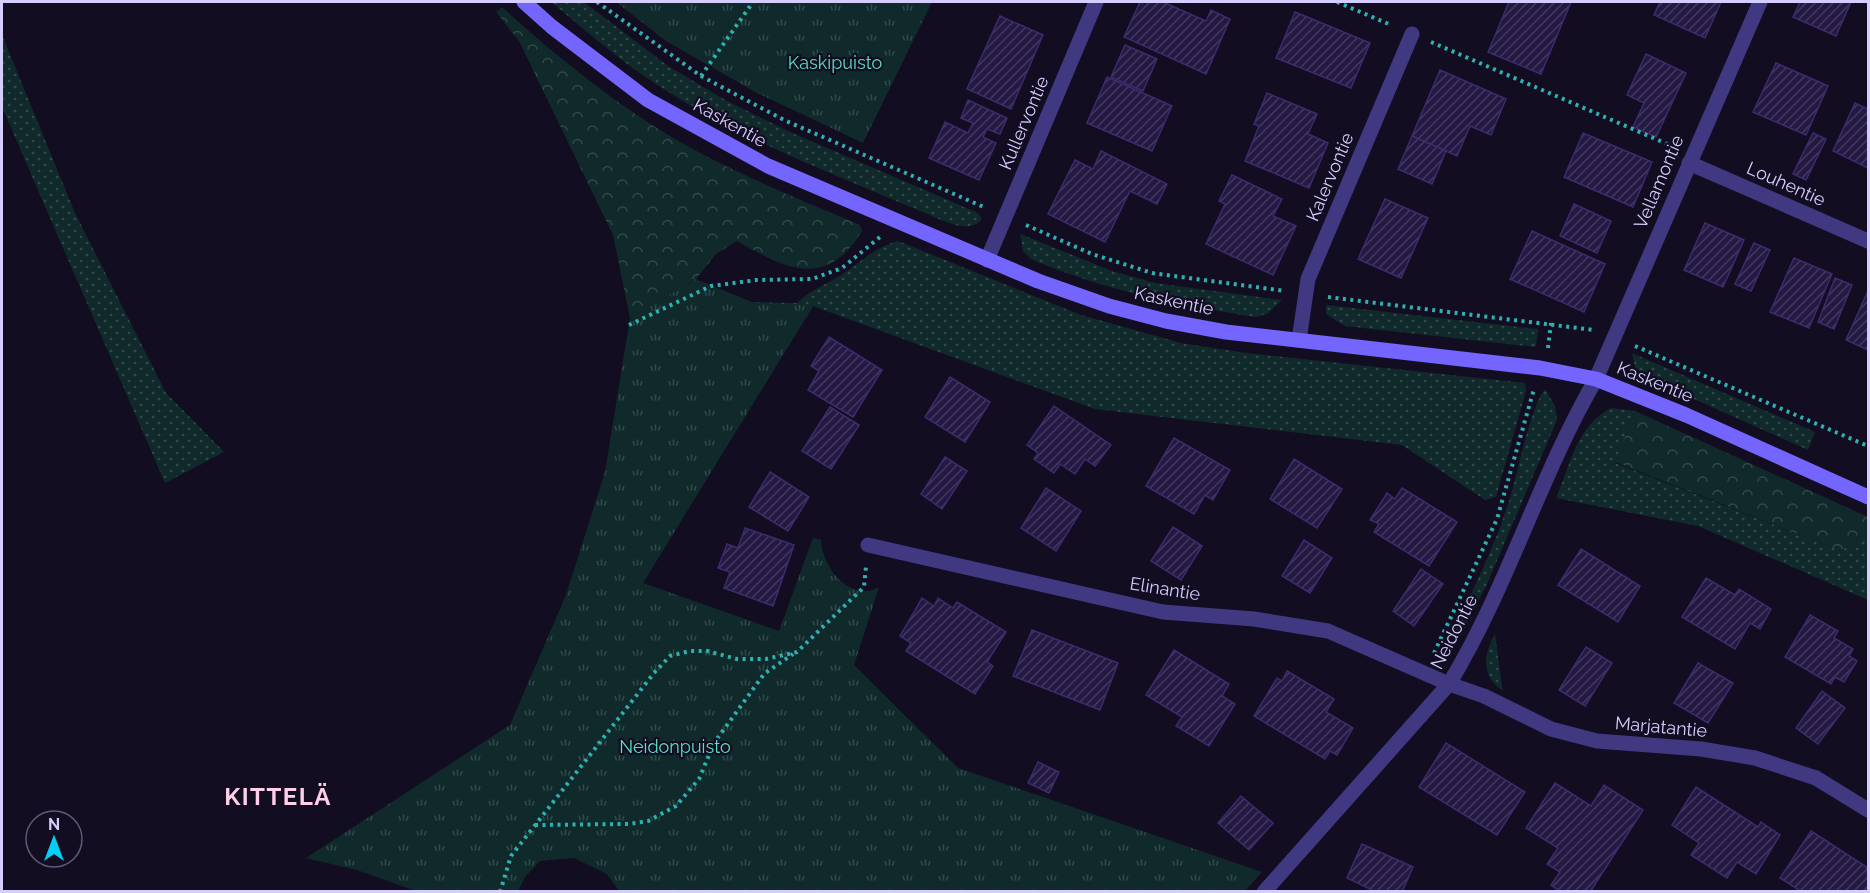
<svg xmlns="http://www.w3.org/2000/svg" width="1870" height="893" viewBox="0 0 1870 893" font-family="Raleway,sans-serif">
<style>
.grass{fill:url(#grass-dots)}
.forest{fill:url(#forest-crowns)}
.park{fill:url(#park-tufts)}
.building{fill:url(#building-hatch);stroke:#3d2b6d;stroke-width:1.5}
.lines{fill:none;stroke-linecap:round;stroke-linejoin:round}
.path{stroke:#2fb1b1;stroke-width:4;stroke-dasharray:3 4.5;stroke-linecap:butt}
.street{stroke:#403880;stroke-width:15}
.secondary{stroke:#7365fe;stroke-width:15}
.labels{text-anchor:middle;stroke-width:4.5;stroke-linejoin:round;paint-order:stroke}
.park-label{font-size:18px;fill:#5adec5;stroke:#120d21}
.street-label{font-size:18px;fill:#d6cdff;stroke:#120d21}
.district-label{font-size:24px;font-weight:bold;letter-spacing:1.5px;fill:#ffcfea;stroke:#120d21}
</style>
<defs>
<pattern id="grass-dots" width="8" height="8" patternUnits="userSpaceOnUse" patternTransform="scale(1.5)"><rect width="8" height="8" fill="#102a2b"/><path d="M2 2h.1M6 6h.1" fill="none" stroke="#32484b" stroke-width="1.8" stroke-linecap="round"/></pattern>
<pattern id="forest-crowns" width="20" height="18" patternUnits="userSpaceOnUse" patternTransform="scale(1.5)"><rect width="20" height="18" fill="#102a2b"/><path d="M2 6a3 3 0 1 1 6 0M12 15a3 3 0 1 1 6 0" fill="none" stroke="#32484b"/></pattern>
<pattern id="park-tufts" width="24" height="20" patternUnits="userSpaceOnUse" patternTransform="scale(1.5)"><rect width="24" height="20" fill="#102a2b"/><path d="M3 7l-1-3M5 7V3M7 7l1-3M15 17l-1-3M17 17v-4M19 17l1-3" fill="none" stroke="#32484b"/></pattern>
<pattern id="building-hatch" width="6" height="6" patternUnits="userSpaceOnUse" patternTransform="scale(1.5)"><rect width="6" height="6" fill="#241942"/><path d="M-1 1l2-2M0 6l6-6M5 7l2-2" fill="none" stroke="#43395e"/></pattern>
</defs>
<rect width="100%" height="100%" fill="#120d21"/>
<g class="grass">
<path d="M551,2H584L668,66L727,101L790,132L978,213L982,219C971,232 954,225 941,220C845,178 743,142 656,84C619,60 585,30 551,2Z"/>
<path d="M2,35L75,213L166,393L224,452L165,483L2,107Z"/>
<path d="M1020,234L1112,271L1155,283L1282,300L1267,314L1255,317C1178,305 1103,290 1031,259L1023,251Z"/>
<path d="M898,241L1081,315L1181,343L1246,353L1525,383L1526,391L1496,497L1485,500L1402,445L1095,409L813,306L734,434L722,290L751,302L797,303C810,290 826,285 841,275C861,262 875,247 898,241Z"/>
<path d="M1326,305L1538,329L1536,347L1345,326L1326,314Z"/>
<path d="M1632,353L1815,432L1808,450L1645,377L1635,367Z"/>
<path d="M1545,389L1555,406L1557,420L1487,584L1461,635L1453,631C1474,588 1496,544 1510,498C1518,472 1530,408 1545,389Z"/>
<path d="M1612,408L1635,411L1615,463L1841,551L1868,532V600L1698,526L1556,498C1570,465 1578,423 1612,408Z"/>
<path d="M1495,634L1502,687L1503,691C1481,676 1483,655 1495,634Z"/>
</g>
<g class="forest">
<path d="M502,7C548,49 597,89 649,123C713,165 790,195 860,225L862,231C826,290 786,269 737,241L716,254L696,279L630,318L613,235L519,41L496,12Z"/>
<path d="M1635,411L1868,517V532L1841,551L1615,462Z"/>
</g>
<g class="park">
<path d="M616,2H932L863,143L757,93L666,41Z"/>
<path d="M696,279L751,302L813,306L643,583L779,631L813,538L821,540C822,562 840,591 865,591C869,592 875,589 879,587L854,665L958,768L1262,872L1245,891H619L607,874L574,858L540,861L525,877L518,891H416L357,870L306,858L510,725L566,595L605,472L630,318Z"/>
</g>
<g class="building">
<path d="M1140,2H1163L1206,21L1211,10L1230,19L1206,74L1124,37Z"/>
<path d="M1509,2H1571L1541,74L1488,52Z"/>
<path d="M1660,2H1721L1705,38L1654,15Z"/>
<path d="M1800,2H1851L1836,36L1793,17Z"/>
<path d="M1295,12L1370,43L1351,88L1276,58Z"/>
<path d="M1000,16L1043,35L1011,109L967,89Z"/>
<path d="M1125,45L1157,59L1143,91L1111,77Z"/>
<path d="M1646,54L1686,73L1656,137L1633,127L1644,103L1627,95Z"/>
<path d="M1776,63L1828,86L1806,135L1753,112Z"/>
<path d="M1440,70L1506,99L1491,135L1470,126L1457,156L1412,136Z"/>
<path d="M1107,77L1172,106L1152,151L1087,123Z"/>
<path d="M1267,93L1317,114L1308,134L1328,143L1309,188L1245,161L1259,126L1254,124Z"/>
<path d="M968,100L1007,118L1000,134L987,129L983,137L996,143L979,180L929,158L945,122L968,133L973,123L961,118Z"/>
<path d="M1855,103L1868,109V168L1833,151Z"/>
<path d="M1583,133L1652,162L1633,207L1564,177Z"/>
<path d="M1813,133L1826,139L1806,180L1793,174Z"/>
<path d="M1412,136L1446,151L1432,184L1398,169Z"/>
<path d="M1101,151L1167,184L1157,204L1130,191L1105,242L1048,214L1075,160L1093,169Z"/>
<path d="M1232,175L1282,199L1273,216L1296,226L1273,275L1206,244L1225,204L1219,201Z"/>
<path d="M1385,199L1428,218L1401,278L1358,259Z"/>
<path d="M1574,204L1611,221L1597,253L1560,236Z"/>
<path d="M1705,223L1744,240L1723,287L1684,270Z"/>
<path d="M1532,231L1605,264L1584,312L1510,279Z"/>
<path d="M1754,243L1770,250L1751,291L1735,284Z"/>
<path d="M1794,258L1832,274L1809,328L1770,312Z"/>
<path d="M1835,278L1852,285L1834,329L1818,322Z"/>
<path d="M1867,293L1868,294V350L1846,340Z"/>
<path d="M829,337L882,370L853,417L808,390L819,371L811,366Z"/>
<path d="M950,377L990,402L965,442L925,417Z"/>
<path d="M1054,406L1111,445L1095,466L1085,459L1075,474L1060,464L1054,473L1034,459L1038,453L1027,445Z"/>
<path d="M830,407L859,425L831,469L802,451Z"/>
<path d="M1174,438L1230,470L1213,500L1205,495L1194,514L1146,486Z"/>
<path d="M945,457L967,471L942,509L921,494Z"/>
<path d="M1294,459L1342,489L1317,528L1270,499Z"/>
<path d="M770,472L809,497L788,531L749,507Z"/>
<path d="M1046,488L1081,511L1056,551L1021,528Z"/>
<path d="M1402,488L1457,522L1429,566L1374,532L1379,524L1370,520L1387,493L1395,499Z"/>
<path d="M1173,527L1202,546L1181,580L1151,561Z"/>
<path d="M745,528L794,545L773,606L724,588L730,572L718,568L727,544L738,548Z"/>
<path d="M1304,540L1332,558L1310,593L1282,576Z"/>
<path d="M1581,549L1640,586L1618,622L1558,585Z"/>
<path d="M1421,569L1443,584L1414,626L1393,611Z"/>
<path d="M1706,578L1735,595L1739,589L1771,609L1760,629L1750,623L1735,649L1682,617Z"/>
<path d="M922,598L934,606L938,598L953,608L957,602L1006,632L987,662L993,666L975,694L906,651L911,643L900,636Z"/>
<path d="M1810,615L1838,631L1834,638L1853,649L1849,656L1857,661L1844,682L1835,677L1831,684L1785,657Z"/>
<path d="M1032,630L1118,663L1100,710L1013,676Z"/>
<path d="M1586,647L1612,663L1585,706L1559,690Z"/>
<path d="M1174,650L1229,684L1222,696L1235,704L1209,746L1176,726L1182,717L1146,695Z"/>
<path d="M1698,663L1733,683L1708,723L1674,703Z"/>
<path d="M1287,671L1334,699L1326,712L1353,728L1337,755L1330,751L1325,759L1254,716L1277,678L1282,681Z"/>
<path d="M1822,691L1845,708L1818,744L1796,728Z"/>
<path d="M1446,743L1525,792L1497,835L1419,787Z"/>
<path d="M1038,762L1059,772L1049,793L1028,783Z"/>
<path d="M1555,783L1591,806L1604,785L1643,810L1590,892H1561L1551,885L1560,872L1547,864L1558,848L1526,828Z"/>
<path d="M1696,787L1758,827L1761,822L1780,835L1756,874L1737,862L1727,878L1691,855L1699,843L1672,825Z"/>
<path d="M1241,796L1273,823L1249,850L1218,823Z"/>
<path d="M1811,831L1868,868V892H1802L1780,878Z"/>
<path d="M1362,844L1413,867L1402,892H1376L1347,878Z"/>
</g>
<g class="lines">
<g class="path">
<path d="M597,2L701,76L784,120L986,208"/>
<path d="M1337,2L1391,25"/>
<path d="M1431,42L1672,146"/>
<path d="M701,76L753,2"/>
<path d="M1026,225L1092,254L1152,273L1285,291"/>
<path d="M1328,297L1594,330"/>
<path d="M629,325L711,286L757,280L812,279L842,268L880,237"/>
<path d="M1635,346L1868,446"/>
<path d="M1548,348L1551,323"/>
<path d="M1434,653L1497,519L1534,389"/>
<path d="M535,825L629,824L648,821L676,806L699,779L714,743L764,674L793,654"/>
<path d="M500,892L511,856L654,673L670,656L690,651H707L737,659H766L797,652L864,587L866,566"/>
</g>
<g class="street">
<path d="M1689,163L1868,241"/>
<path d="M987,260L1096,2"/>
<path d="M1299,340L1308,279L1412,34"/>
<path d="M868,545L1163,612L1254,619L1328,631L1449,684L1484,696L1551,729L1597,741L1701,749L1755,758L1816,778L1868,810"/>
<path d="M1264,892L1449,684C1508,587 1539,477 1596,379L1760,2"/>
</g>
<path class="secondary" d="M524,2L552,27L648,100L768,166L1038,281L1109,306L1166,321L1226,332L1540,368L1596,379L1686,415L1868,497"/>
</g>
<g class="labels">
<g class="park-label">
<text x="835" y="69">Kaskipuisto</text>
<text x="675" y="753">Neidonpuisto</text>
</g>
<g class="street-label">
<text transform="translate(730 123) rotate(29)" y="6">Kaskentie</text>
<text transform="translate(1024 123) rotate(-67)" y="6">Kullervontie</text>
<text transform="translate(1330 177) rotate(-67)" y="6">Kalervontie</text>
<text transform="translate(1659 182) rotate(-67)" y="6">Vellamontie</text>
<text transform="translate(1786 184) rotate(24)" y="6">Louhentie</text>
<text transform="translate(1174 301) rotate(12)" y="6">Kaskentie</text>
<text transform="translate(1655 382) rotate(22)" y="6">Kaskentie</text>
<text transform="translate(1165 589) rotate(9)" y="6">Elinantie</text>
<text transform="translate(1454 632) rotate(-63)" y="6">Neidontie</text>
<text transform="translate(1661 727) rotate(5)" y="6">Marjatantie</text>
</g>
<g class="district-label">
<text x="278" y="805">KITTELÄ</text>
</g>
</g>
<rect width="1870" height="893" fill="none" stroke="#d6cdff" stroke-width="6"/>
<g transform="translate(54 839)"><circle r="28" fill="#120d21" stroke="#605a7a" stroke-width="1.5"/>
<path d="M0-4.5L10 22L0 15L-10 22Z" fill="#02cef6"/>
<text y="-9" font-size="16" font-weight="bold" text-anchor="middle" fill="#d6cdff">N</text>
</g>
</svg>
